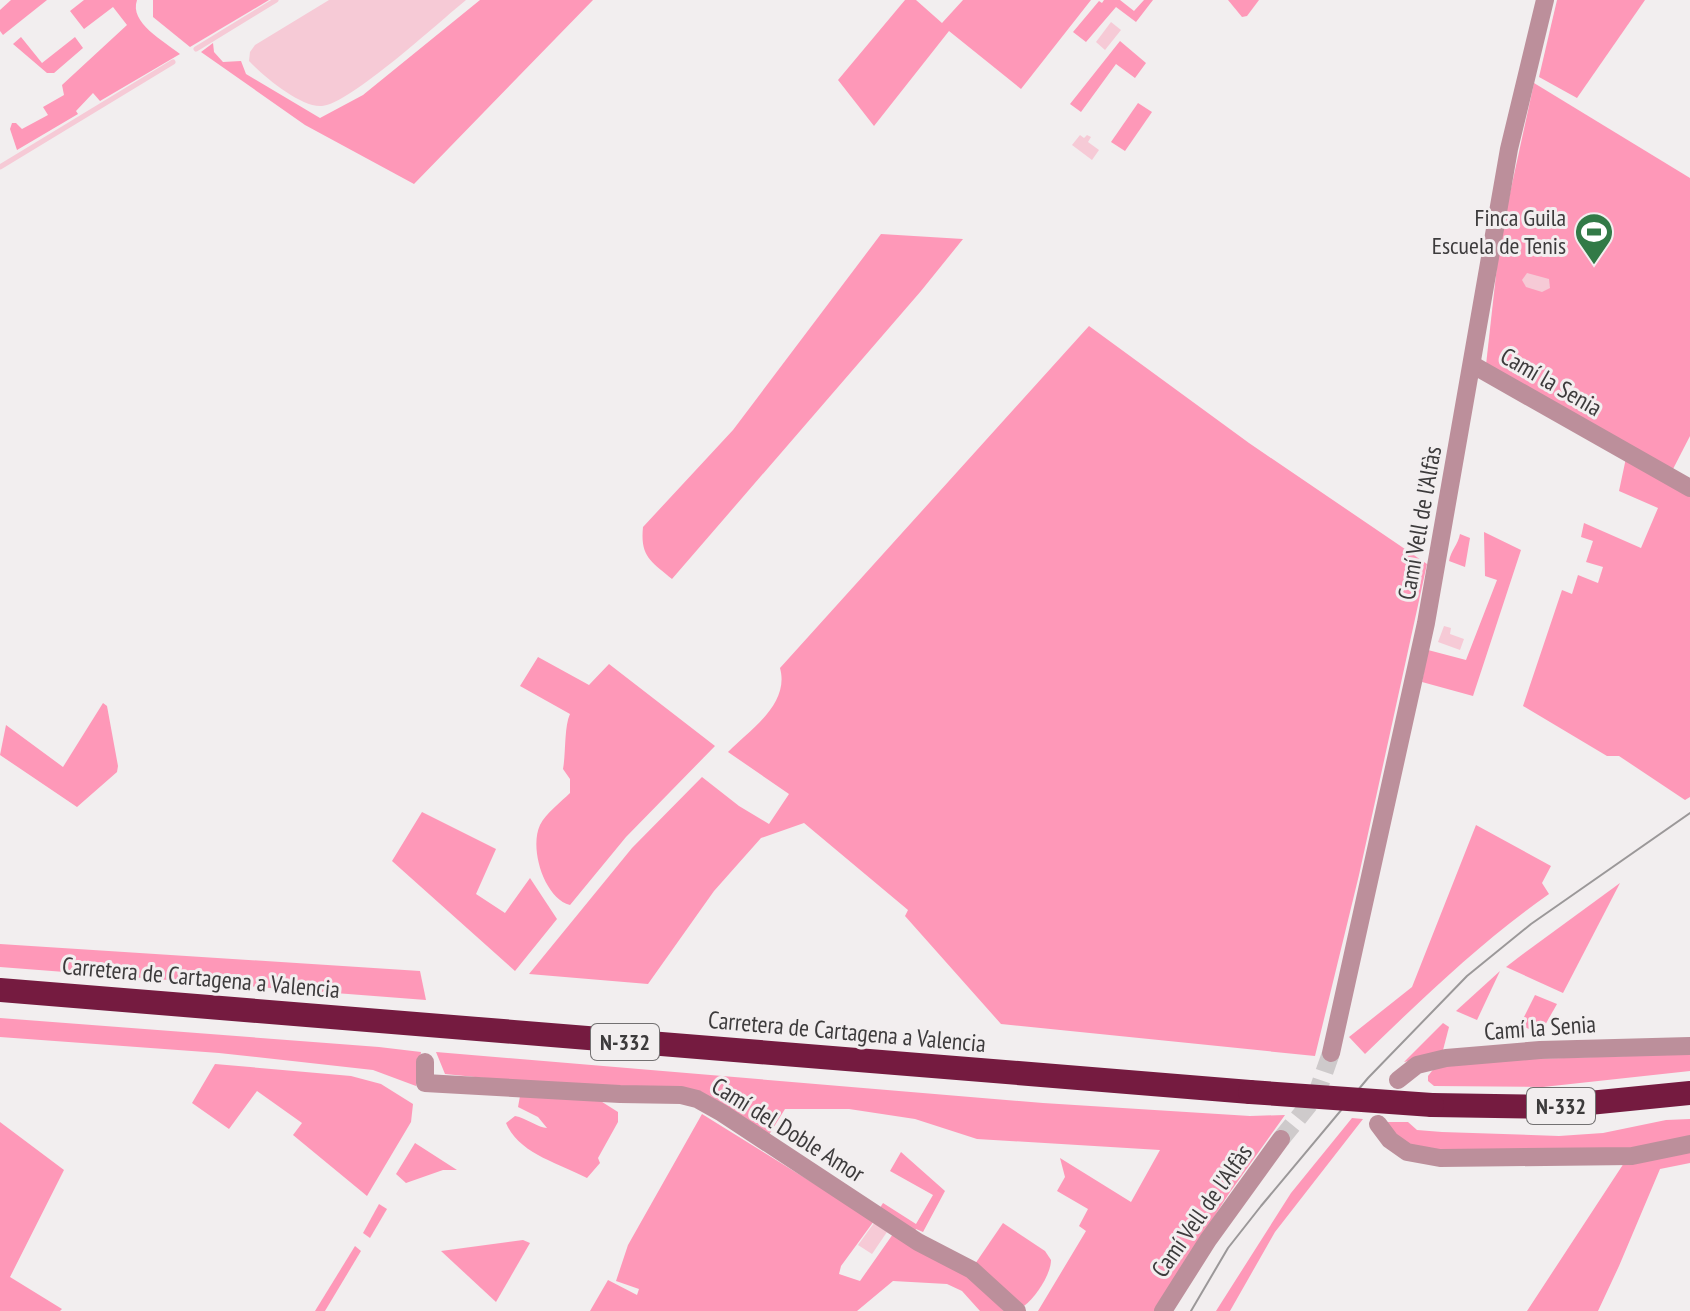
<svg xmlns="http://www.w3.org/2000/svg" width="1690" height="1311" viewBox="0 0 1690 1311" font-family="'PT Sans Narrow',sans-serif">
<style>
.green{fill:#fe98b8}
.water{fill:#f6cad6}
.lines{fill:none;stroke-linecap:round;stroke-linejoin:round}
.stream{stroke:#f6cad6;stroke-width:5}
.minor-tunnel{stroke:#cecacb;stroke-width:18;stroke-dasharray:18 9;stroke-linecap:butt}
.minor{stroke:#bc8f9b;stroke-width:18}
.highway{stroke:#751b40;stroke-width:24}
.tram{stroke:#9b9899;stroke-width:2}
.highway-bridge{stroke:#751b40;stroke-width:24}
.labels{text-anchor:middle;stroke-width:6;stroke-linejoin:round;paint-order:stroke}
.shield{fill:#f2eeef;stroke:#737172;stroke-width:2}
.shield-label{font-size:22px;font-weight:bold;fill:#3d3b3c}
.poi-label{font-size:24px;fill:#3d3b3c;stroke:#f2eeef;text-anchor:end}
.street-label{font-size:24px;fill:#3d3b3c;stroke:#f2eeef}
</style>
<rect width="100%" height="100%" fill="#f2eeef"/>
<g class="green">
<path d="M11,0H47L3,35L0,31V10Z"/>
<path d="M84,0H137C129,23 164,41 180,54L100,101L93,93L76,111L78,114L17,150L10,129L12,123H16L22,129L48,115L43,107L64,95L62,85L127,25L113,7L84,29L70,11Z"/>
<path d="M153,0H269L190,47L153,17Z"/>
<path d="M480,0H593L414,184L305,125L201,52L213,43L214,52L223,62L241,61L246,74L320,118L363,95Z"/>
<path d="M905,0H916L942,23L963,0H1091L1021,89L949,31L874,126L838,80Z"/>
<path d="M1104,0H1120L1134,11L1144,0H1153L1136,22L1116,7L1086,42L1073,32L1099,1L1102,3Z"/>
<path d="M1228,0H1259L1247,16L1242,17Z"/>
<path d="M1557,0H1645L1577,98L1539,77Z"/>
<path d="M21,37L42,63L75,37L83,48L54,73H47L13,44Z"/>
<path d="M1120,41L1146,63L1135,78L1116,64L1081,112L1070,104Z"/>
<path d="M1534,83L1690,178V436L1672,471L1486,365L1500,239Z"/>
<path d="M1138,103L1152,112L1125,151L1111,142Z"/>
<path d="M881,234L963,239L921,291L672,579C651,561 640,557 643,527L733,430Z"/>
<path d="M1089,326L1249,443L1427,564L1359,875L1315,1056L1001,1024L905,916L908,910L804,823L761,838L714,891L648,984L529,974L632,848L702,777L739,806L769,824L789,794L728,752C750,730 790,704 780,668Z"/>
<path d="M1626,458L1690,495V797L1685,800L1619,756H1607L1523,706L1562,590L1572,594L1578,575L1598,583L1603,567L1586,562L1593,541L1581,537L1584,523L1641,548L1658,508L1619,491Z"/>
<path d="M1484,532L1521,550L1473,696L1422,682L1428,650L1466,660L1497,580L1485,576Z"/>
<path d="M1460,534L1470,538L1465,567L1449,561C1451,550 1458,545 1460,534Z"/>
<path d="M538,657L589,685L609,664L715,746L626,837L570,905C544,898 529,848 540,825C546,813 561,802 570,793V779L563,769C566,753 564,727 570,714L520,686Z"/>
<path d="M103,703L107,706L118,766L117,772L77,807L0,755L6,725L63,767Z"/>
<path d="M422,812L496,849L476,894L505,913L530,878L557,919L515,971L392,861Z"/>
<path d="M1476,825L1551,866L1542,883L1549,894C1482,941 1424,997 1365,1054L1349,1037L1412,987Z"/>
<path d="M1620,883L1563,993L1506,967L1519,957Z"/>
<path d="M0,944L420,971L426,1000L0,967Z"/>
<path d="M1500,971L1477,1020L1456,1011Z"/>
<path d="M1535,995L1557,1004L1540,1034L1520,1025Z"/>
<path d="M0,1018L379,1047L421,1052L416,1086L373,1070L219,1053L0,1037Z"/>
<path d="M1443,1023L1449,1027L1442,1054L1404,1062Z"/>
<path d="M436,1052L1043,1103L1250,1116L1285,1115L1228,1195L1154,1311H1038L1086,1231L1079,1226L1088,1209L1057,1191L1065,1177L1060,1158L1131,1202L1160,1150L977,1139L915,1119L849,1109H785L767,1138L713,1101L445,1074Z"/>
<path d="M1690,1054V1071L1543,1087L1434,1086L1428,1081V1076L1435,1067L1471,1061Z"/>
<path d="M215,1064L351,1076L381,1084L413,1104L411,1122L367,1196L293,1135L302,1123L257,1091L229,1129L192,1103Z"/>
<path d="M520,1096L599,1100L618,1112V1122L598,1158L600,1163L587,1178C559,1163 519,1154 506,1123L515,1116C526,1118 539,1128 547,1128L538,1117L518,1107Z"/>
<path d="M702,1114L874,1221L841,1266L839,1274L860,1281L893,1234L967,1273L1004,1311H980L962,1291L947,1284L893,1281L857,1311H590L608,1280L637,1295L639,1289L616,1281L628,1245Z"/>
<path d="M1352,1118L1363,1119L1275,1232L1230,1311H1216L1291,1193Z"/>
<path d="M1690,1119V1139L1628,1150L1444,1154L1402,1142L1385,1122H1408L1417,1130L1442,1132L1559,1136L1603,1133L1666,1120Z"/>
<path d="M0,1122L64,1170L10,1277L62,1309L60,1311H0Z"/>
<path d="M415,1143L457,1170H443L406,1183L396,1174Z"/>
<path d="M901,1152L945,1191L923,1232L916,1229L913,1234L878,1211L883,1203L916,1224L933,1195L890,1171Z"/>
<path d="M1690,1152V1163L1660,1169L1619,1266L1598,1311H1527L1624,1163Z"/>
<path d="M379,1204L387,1209L370,1238L363,1233Z"/>
<path d="M1003,1223L1045,1251L1051,1260C1051,1274 1036,1297 1024,1306L975,1264Z"/>
<path d="M523,1240L530,1243L496,1302L441,1251Z"/>
<path d="M355,1246L361,1251L325,1311H315Z"/>
</g>
<g class="water">
<path d="M329,0H466C440,21 350,104 322,106C301,108 263,76 249,61L250,52L255,45Z"/>
<path d="M1111,22L1121,30L1105,50L1096,42Z"/>
<path d="M1080,135L1084,138L1087,135L1091,137L1088,142L1099,150L1092,160L1072,145Z"/>
<path d="M1527,273L1549,279L1550,288L1542,292L1526,287L1522,280Z"/>
<path d="M1444,626L1451,628L1450,634L1464,639L1460,650L1438,642Z"/>
<path d="M874,1223L887,1232L872,1254L858,1245Z"/>
</g>
<g class="lines">
<g class="stream">
<path d="M196,49L276,0"/>
<path d="M0,167L173,62"/>
</g>
<path class="minor-tunnel" d="M1281,1139L1316,1096L1331,1053"/>
<g class="minor">
<path d="M1473,365L1690,488"/>
<path d="M1331,1053L1426,623L1509,149L1545,0"/>
<path d="M425,1062V1083L620,1094L681,1095L697,1099L722,1113L918,1242L972,1270L1017,1311"/>
<path d="M1398,1080L1417,1065L1446,1058L1540,1050L1690,1046"/>
<path d="M1378,1124L1390,1140L1407,1152L1440,1158L1632,1156L1690,1144"/>
<path d="M1163,1311L1208,1240L1281,1139"/>
</g>
<g class="highway">
<path d="M0,990L1250,1092"/>
<path d="M1432,1105L1549,1107L1690,1093"/>
</g>
<path class="tram" d="M1191,1311L1228,1248L1261,1206L1368,1078L1467,976L1531,924L1690,813"/>
<path class="highway-bridge" d="M1250,1092L1432,1105"/>
</g>
<defs>
<symbol id="stadium-pin" viewBox="-11 -11 22 30"><path d="M0 17L-7.5 6A9.5 9.5 0 1 1 7.5 6Z" fill="#327a47" stroke="#f2eeef"/><path d="M0-5a6.5 5 0 1 0 0 10a6.5 5 0 1 0 0-10ZM-3.5-1.8h7v3.6h-7Z" fill="#fff"/></symbol>
</defs>
<g fill-rule="evenodd">
<use href="#stadium-pin" x="1572" y="210" width="44" height="60"/>
</g>
<g class="labels">
<g class="shield">
<rect x="591" y="1024" width="68" height="36" rx="6"/>
<rect x="1527" y="1088" width="68" height="36" rx="6"/>
</g>
<g class="shield-label">
<text x="625" y="1050">N-332</text>
<text x="1561" y="1114">N-332</text>
</g>
<g class="poi-label">
<text x="1566" y="226">Finca Guila<tspan x="1566" dy="28">Escuela de Tenis</tspan></text>
</g>
<g class="street-label">
<text transform="translate(1551 382) rotate(30)" y="8">Camí la Senia</text>
<text transform="translate(1420 523) rotate(-80)" y="8">Camí Vell de l'Alfàs</text>
<text transform="translate(201 978) rotate(5)" y="8">Carretera de Cartagena a Valencia</text>
<text transform="translate(1540 1028) rotate(-4)" y="8">Camí la Senia</text>
<text transform="translate(847 1032) rotate(5)" y="8">Carretera de Cartagena a Valencia</text>
<text transform="translate(788 1130) rotate(32)" y="8">Camí del Doble Amor</text>
<text transform="translate(1202 1211) rotate(-55)" y="8">Camí Vell de l'Alfàs</text>
</g>
</g>
</svg>
